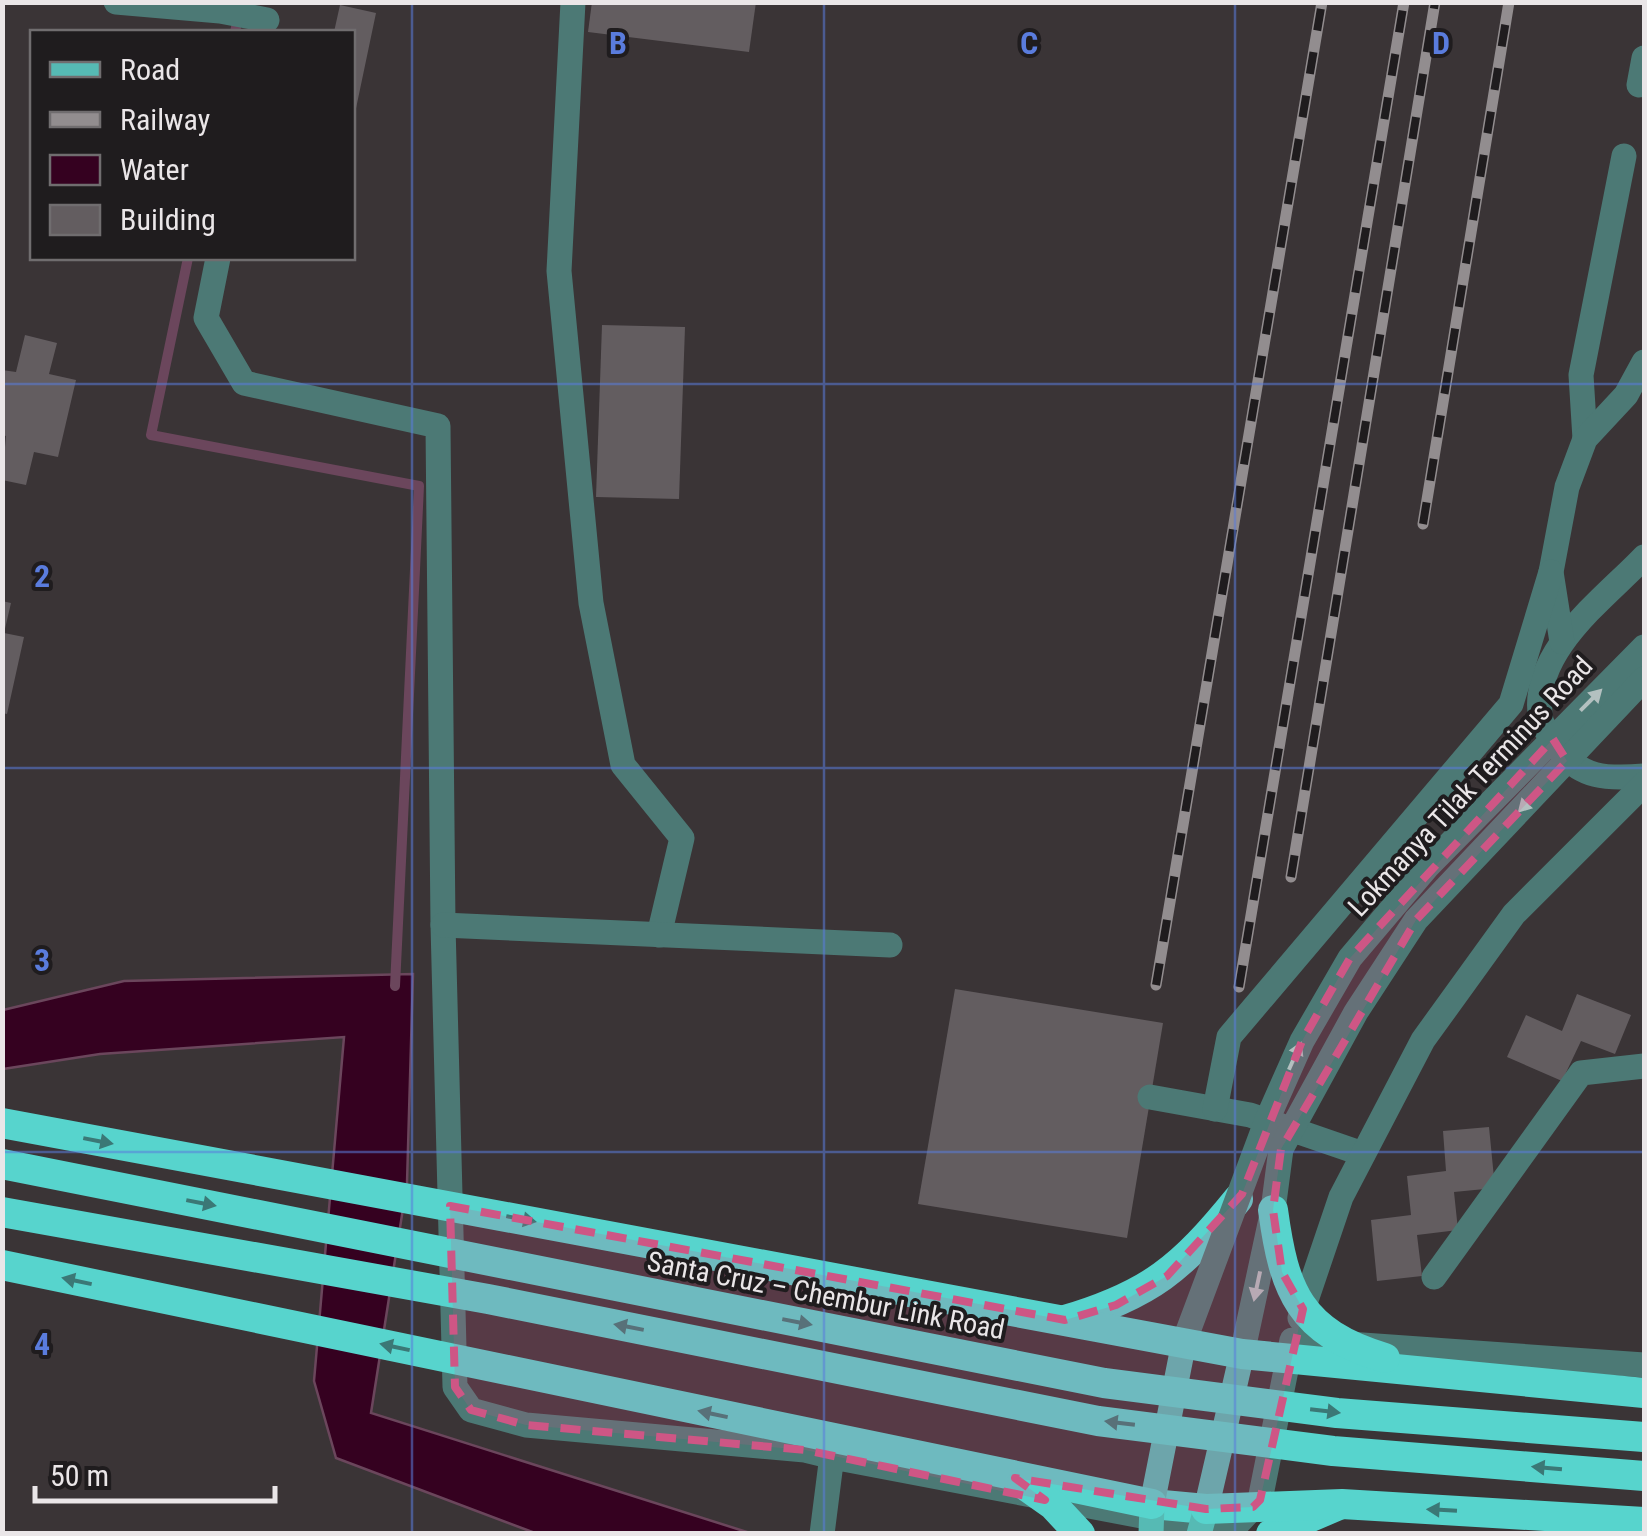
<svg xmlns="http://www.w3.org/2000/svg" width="1647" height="1536" viewBox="0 0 1647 1536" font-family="'Roboto Condensed',sans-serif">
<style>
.water{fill:#350120;stroke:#6b465c;stroke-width:2.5}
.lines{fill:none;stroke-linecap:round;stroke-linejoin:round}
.stream{stroke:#6b465c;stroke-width:10}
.building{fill:#635d60}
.minor{stroke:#4c7975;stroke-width:25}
.major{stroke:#56bab4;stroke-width:25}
.highway{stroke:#57d4cd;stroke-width:30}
.rail-casing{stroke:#928d8f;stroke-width:11}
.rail{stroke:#1f1c1e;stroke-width:8;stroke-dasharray:22;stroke-linecap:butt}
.minor-bridge{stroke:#4c7975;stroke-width:25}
.major-bridge{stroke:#56bab4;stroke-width:25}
.highway-bridge{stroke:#57d4cd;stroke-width:30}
.oneway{fill:#b3c0c0}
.oneway2{fill:#3b7876}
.marked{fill:#ce5685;fill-opacity:0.2;stroke:#ce5685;stroke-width:8;stroke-dasharray:20 12;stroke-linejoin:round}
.grid{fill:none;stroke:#5a7cdd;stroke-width:2.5;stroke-opacity:0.55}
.labels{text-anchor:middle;stroke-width:8;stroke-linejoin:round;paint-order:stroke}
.street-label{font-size:28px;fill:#eae6e8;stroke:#1f1c1e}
.grid-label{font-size:32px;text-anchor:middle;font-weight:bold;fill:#5a7cdd;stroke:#1f1c1e;stroke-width:8;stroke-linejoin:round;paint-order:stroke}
</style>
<rect width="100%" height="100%" fill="#3a3436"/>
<path class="water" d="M413,974L407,1183L371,1413L750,1533H535L336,1458L314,1381L344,1037L100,1054L3,1069V1010L124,981Z"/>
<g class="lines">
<g class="stream">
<path d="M235,32L239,13"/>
<path d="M188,258L151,435L419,486L395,986"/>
</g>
</g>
<g class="building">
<path d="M592,2H756L749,52L588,32Z"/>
<path d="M340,5L376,13L354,118L352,32H334Z"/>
<path d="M602,325L685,327L679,499L596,497Z"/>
<path d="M25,335L57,343L49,374L76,380L58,457L34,452L26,485L2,480L6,436L2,435V370L16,372Z"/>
<path d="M2,601L11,603L4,633L24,637L7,714L2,713Z"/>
<path d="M955,989L1163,1023L1127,1238L918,1204Z"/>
<path d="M1577,994L1631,1015L1615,1054L1581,1041L1562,1081L1507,1057L1526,1015L1562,1031Z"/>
<path d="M1489,1127L1495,1188L1454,1192L1458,1230L1417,1235L1422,1276L1377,1281L1371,1220L1411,1215L1407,1176L1446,1171L1443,1131Z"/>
</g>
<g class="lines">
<g class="minor">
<path d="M116,2L220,11L267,20"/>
<path d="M573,2L559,271L591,603L623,765L682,838L659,935"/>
<path d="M1639,85L1644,58"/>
<path d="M218,258L206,318L244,383L438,426L443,925L455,1387L471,1410L526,1425L805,1450L838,1458"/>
<path d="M1585,439L1581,375L1624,156"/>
<path d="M1644,557C1604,599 1528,653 1541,720C1543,728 1552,738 1557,746C1579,779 1608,779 1644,776"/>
<path d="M1562,642L1551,572L1567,487L1585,439L1626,395L1644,362"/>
<path d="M443,925L890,945"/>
<path d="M1150,1097L1250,1115L1363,1154"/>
<path d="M1215,1109L1229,1037L1511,704L1551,572"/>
<path d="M1434,1277L1581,1073L1644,1066"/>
<path d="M1300,1318L1341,1197L1423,1040L1514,914L1644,784"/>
<path d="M822,1534L831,1463L838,1458L1215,1530L1239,1522L1260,1500L1292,1340L1644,1365"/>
</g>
<path class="major" d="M1206,1509L1242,1354"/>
<g class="highway">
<path d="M1065,1320C1150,1295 1182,1268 1238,1199"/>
<path d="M1152,1504L1206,1509"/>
<path d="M1271,1534L1339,1505"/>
</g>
<defs>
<g id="rail">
<path d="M1423,524L1509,2"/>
<path d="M1291,877L1435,2"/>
<path d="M1156,985L1322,2"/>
<path d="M1239,987L1404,2"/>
</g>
</defs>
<use href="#rail" class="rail-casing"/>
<use href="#rail" class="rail"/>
<g class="minor-bridge">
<path d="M1184,1342L1267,1120L1302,1041L1350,958L1428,866L1644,647"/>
<path d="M1242,1354L1273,1210L1281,1149L1356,1012L1416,920L1644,679"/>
</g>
<g class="major-bridge">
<path d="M1151,1534L1152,1504L1184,1342"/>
<path d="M1199,1534L1206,1509"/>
</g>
<g class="highway-bridge">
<path d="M2,1123L1242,1354L1644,1393"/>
<path d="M2,1164L1104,1383L1337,1413L1644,1437"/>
<path d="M1273,1210C1284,1291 1299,1332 1385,1358"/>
<path d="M2,1212L488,1299L1098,1421L1333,1451L1644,1476"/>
<path d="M2,1265L1152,1504"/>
<path d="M1022,1483L1053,1505L1080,1534"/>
<path d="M1206,1509L1342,1504L1644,1522"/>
</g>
</g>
<defs><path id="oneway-solid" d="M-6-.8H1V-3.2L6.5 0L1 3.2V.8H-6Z" transform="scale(2.5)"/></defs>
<g class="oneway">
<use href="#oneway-solid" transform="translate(1591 700) rotate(-45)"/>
<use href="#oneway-solid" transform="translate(1529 801) rotate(134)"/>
<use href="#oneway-solid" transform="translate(1295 1056) rotate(-66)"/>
<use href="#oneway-solid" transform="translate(1257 1286) rotate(102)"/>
</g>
<g class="oneway2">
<use href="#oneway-solid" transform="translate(98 1141) rotate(11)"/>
<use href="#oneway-solid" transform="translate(201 1203) rotate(11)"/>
<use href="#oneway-solid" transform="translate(521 1219) rotate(11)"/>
<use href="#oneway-solid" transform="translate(77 1281) rotate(-168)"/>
<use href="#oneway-solid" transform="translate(797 1322) rotate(11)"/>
<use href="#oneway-solid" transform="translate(629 1327) rotate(-169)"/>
<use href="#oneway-solid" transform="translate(395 1347) rotate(-168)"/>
<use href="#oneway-solid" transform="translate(1325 1411) rotate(7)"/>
<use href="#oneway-solid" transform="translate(713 1414) rotate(-168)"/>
<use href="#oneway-solid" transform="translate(1120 1423) rotate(-173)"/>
<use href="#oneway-solid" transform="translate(1547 1468) rotate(-175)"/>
<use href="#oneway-solid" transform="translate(1442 1510) rotate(-177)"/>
</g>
<path class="marked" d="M1553,739L1567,761L1416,920L1281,1149L1273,1210L1282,1272L1303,1309L1260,1500L1253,1507L1206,1509L1015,1478L1045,1500L805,1450L526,1425L471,1410L455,1387L450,1206L1065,1320L1116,1305L1167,1276L1242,1194L1302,1041L1350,958Z"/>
<path class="grid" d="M412,2V1534M824,2V1534M1235,2V1534M2,384H1644M2,768H1644M2,1152H1644"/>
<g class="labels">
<g class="street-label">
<text transform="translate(1470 786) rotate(-47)" y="10">Lokmanya Tilak Terminus Road</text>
<text transform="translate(826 1295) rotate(11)" y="10">Santa Cruz – Chembur Link Road</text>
</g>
</g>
<g class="grid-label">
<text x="618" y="54">B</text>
<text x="1029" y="54">C</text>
<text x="1441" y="54">D</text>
<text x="42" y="587">2</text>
<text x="42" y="971">3</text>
<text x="42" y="1355">4</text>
</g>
<rect width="1647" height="1536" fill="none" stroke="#eae6e8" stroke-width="10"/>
<rect x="30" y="30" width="325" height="230" fill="#1f1c1e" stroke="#706d6f" stroke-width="2.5"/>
<rect x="50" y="62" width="50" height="15" fill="#56bab4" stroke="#706d6f" stroke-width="2.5"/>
<text x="120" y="80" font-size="30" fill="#eae6e8">Road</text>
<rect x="50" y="112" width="50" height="15" fill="#928d8f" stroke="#706d6f" stroke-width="2.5"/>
<text x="120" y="130" font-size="30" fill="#eae6e8">Railway</text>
<rect x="50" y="155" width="50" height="30" fill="#350120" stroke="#706d6f" stroke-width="2.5"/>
<text x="120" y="180" font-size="30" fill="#eae6e8">Water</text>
<rect x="50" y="205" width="50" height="30" fill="#635d60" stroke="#706d6f" stroke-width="2.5"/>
<text x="120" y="230" font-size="30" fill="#eae6e8">Building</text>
<path d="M35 1486v15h240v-15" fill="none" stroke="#eae6e8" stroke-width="5"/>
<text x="50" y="1486" font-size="30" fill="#eae6e8" stroke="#1f1c1e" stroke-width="8" paint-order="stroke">50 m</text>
</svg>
